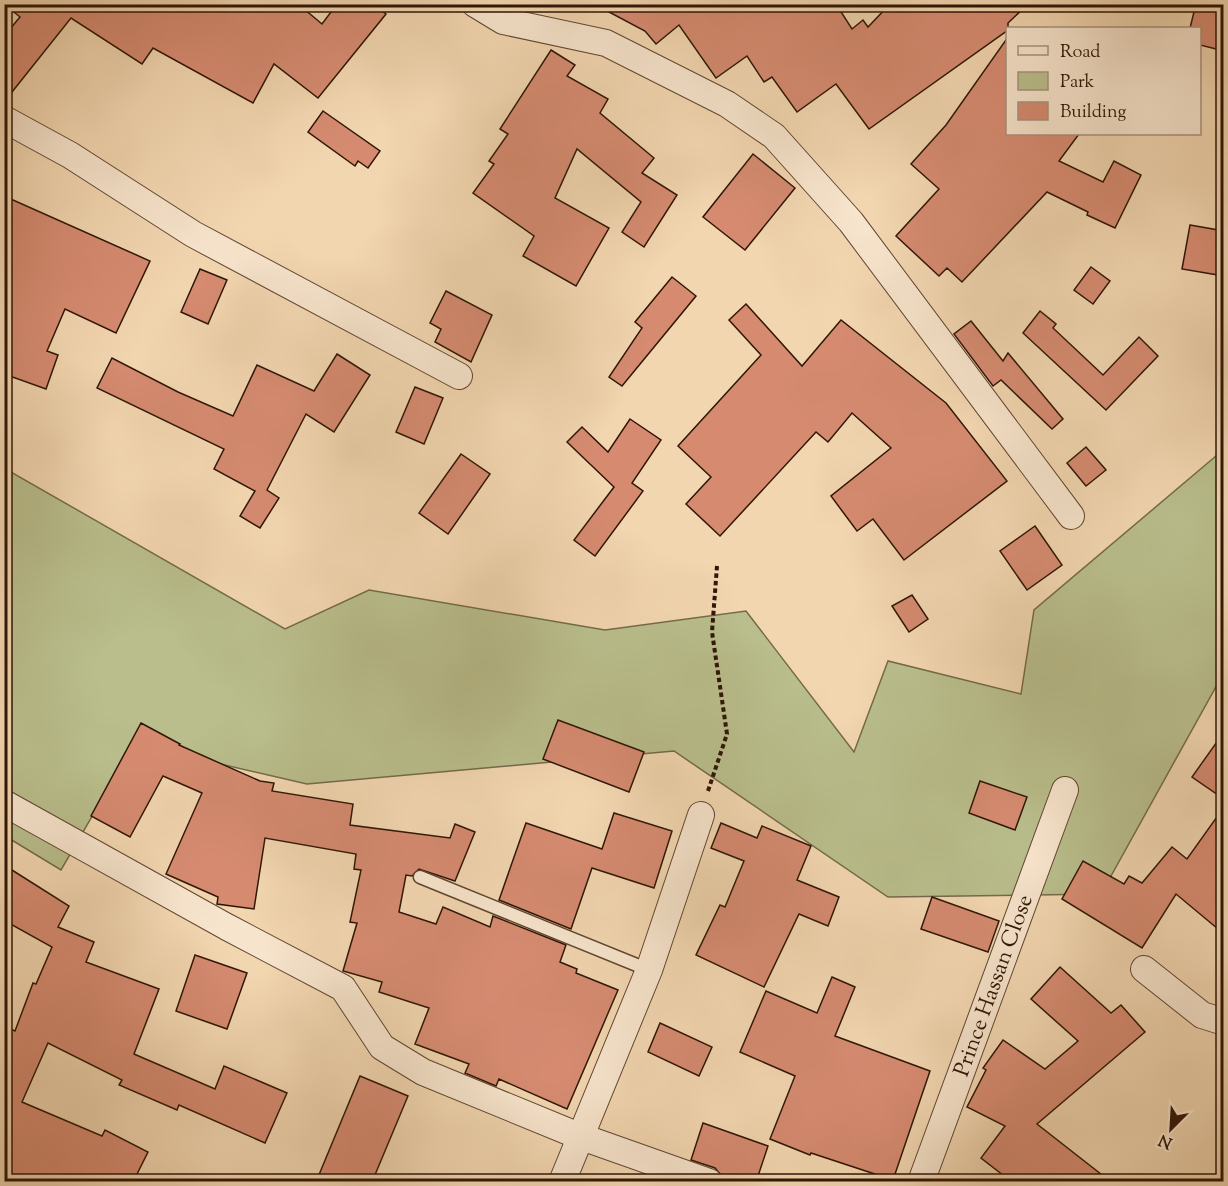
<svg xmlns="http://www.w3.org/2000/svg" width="1228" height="1186" viewBox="0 0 1228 1186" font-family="'Sorts Mill Goudy',serif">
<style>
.green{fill:#b9be8c;stroke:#746a49;stroke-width:1.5}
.building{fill:#d68b71;stroke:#2f1606;stroke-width:1.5}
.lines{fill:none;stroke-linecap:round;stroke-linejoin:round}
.lane-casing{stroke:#604630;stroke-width:15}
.street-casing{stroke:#604630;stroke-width:28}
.path{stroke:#2f1606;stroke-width:4;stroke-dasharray:4.5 3;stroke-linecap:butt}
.lane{stroke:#f7e4cc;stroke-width:12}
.street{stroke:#f7e4cc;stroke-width:26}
.labels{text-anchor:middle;stroke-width:5;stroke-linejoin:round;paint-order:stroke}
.street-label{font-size:22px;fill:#2f1606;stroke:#f7e4cc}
</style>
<rect width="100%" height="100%" fill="#f2d6b0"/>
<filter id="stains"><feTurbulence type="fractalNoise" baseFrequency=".00333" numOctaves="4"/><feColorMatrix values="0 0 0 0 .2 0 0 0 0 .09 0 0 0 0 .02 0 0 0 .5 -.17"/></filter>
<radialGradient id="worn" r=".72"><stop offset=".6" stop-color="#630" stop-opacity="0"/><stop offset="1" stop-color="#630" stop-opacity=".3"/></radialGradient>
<path class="green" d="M1223,450V674L1101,894L888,897L674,751L307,784L134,744L61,870L5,836L4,468L285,629L369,590L605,630L746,611L854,752L888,661L1021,694L1034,610Z"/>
<g class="building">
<path d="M4,4H298L322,24L337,4H374L386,14L318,98L274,64L253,103L153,48L142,64L71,18L4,102V36L20,17Z"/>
<path d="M594,4H836L852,29L863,20L868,27L890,4H1028L1008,23V30L869,129L836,84L797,112L772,77L764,82L747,56L716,78L679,25L656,44L645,31Z"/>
<path d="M1196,4H1224V51L1200,45V28H1190Z"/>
<path d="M1008,37V134H1079L1059,161L1103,182L1114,161L1141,175L1115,228L1087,215L1088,212L1047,192L962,282L947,268L939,276L896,236L939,189L911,164L946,125Z"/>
<path d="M551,50L575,65L567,76L608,99L600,113L654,158L642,173L677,195L644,247L622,232L641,202L577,149L555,198L609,228L576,286L523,256L534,236L473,193L494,164L489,161L508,134L500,129Z"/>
<path d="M323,111L380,151L368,168L358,161L355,166L308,132Z"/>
<path d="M753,154L795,188L745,250L703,217Z"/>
<path d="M4,196L150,261L116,333L65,309L47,351L58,355L46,389L4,374Z"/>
<path d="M1190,225L1224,231V276L1182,269Z"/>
<path d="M1091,267L1110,281L1093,304L1074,290Z"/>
<path d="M200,269L227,280L208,324L181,312Z"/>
<path d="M672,277L696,296L622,386L609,377L642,328L635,322Z"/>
<path d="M446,291L492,315L471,362L435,342L441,329L430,323Z"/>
<path d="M746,304L802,366L841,320L946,403L1007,481L904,560L873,519L857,531L831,496L891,448L852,413L828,442L816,432L720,536L686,504L711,477L678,446L761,355L729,320Z"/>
<path d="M1040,311L1056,324L1053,328L1103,375L1139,337L1158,356L1106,410L1023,333Z"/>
<path d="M971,321L1003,361L1008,353L1063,419L1052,429L1001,380L993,386L954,334Z"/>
<path d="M337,354L370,375L334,432L306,414L267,490L279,498L260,528L240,516L255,491L214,469L224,449L97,388L112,358L178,392L233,416L257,365L314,391Z"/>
<path d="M415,387L443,398L424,444L396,432Z"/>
<path d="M630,419L661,440L632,483L643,491L595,556L574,540L614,487L567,442L582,427L608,452Z"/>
<path d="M1086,447L1106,470L1086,486L1067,463Z"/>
<path d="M461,454L490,474L448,534L419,513Z"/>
<path d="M1035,526L1062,565L1027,590L1000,551Z"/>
<path d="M912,595L928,619L909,632L892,606Z"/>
<path d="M558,720L644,752L629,792L543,759Z"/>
<path d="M141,723L180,744L179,745L260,781L274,783L272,791L353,804L350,825L450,838L455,824L475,832L455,881L419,869L412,876L406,875L399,912L436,924L443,907L490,927L493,916L566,945L560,962L577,969L576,973L618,990L567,1109L499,1079L496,1086L465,1073L469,1064L415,1044L429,1008L379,992L382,982L343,971L357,923L350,922L361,870L354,869L356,854L265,838L254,909L217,904L218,897L166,874L202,793L163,776L130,837L91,816Z"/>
<path d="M1224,732V799L1192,777Z"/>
<path d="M980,781L1027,797L1015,830L969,813Z"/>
<path d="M1224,807V934L1176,894L1142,948L1062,899L1083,861L1124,884L1129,876L1142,883L1172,847L1187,859Z"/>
<path d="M614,813L672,831L654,888L592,868L571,929L499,900L526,823L602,849Z"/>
<path d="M721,823L757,838L762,826L811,846L797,880L839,897L828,926L799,914L764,987L696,955L720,905L725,907L744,861L711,848Z"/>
<path d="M4,865L69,906L58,927L94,942L86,962L159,989L134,1054L215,1089L224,1066L287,1093L265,1143L179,1105L177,1110L119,1085L122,1080L48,1043L22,1102L102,1136L105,1130L148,1152L133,1182H27L4,1172V1026L15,1031L33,983L36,984L52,947L5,921L7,917L4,915Z"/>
<path d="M932,897L999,921L988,952L921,929Z"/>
<path d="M195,955L247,973L227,1029L176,1011Z"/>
<path d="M1060,967L1111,1013L1121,1005L1145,1032L1037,1124L1111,1182H1012L981,1158L1005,1126L967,1107L986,1070L983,1068L1003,1040L1045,1069L1078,1041L1031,999Z"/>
<path d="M832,977L855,987L835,1036L930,1071L893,1180L811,1153L810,1155L770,1139L795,1076L740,1052L766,991L817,1013Z"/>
<path d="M660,1023L712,1047L699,1076L648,1052Z"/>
<path d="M360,1076L408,1096L372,1182H316Z"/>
<path d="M703,1123L768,1146L756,1182H731L724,1179L715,1168L691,1160Z"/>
</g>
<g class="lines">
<defs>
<path id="lane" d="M420,877L649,970"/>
<g id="street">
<path d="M475,4L503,21L606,43L727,104L774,136L851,222L1071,516"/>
<path d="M4,119L70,155L193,234L459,376"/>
<path d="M4,803L227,927L343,988L382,1047L423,1072L579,1136L709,1182"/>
<path d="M1144,969L1202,1015L1224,1022"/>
<path d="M562,1182L649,970L701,815"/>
<path d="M921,1182L1065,790"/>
</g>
</defs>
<use href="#lane" class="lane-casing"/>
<use href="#street" class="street-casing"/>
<path class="path" d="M708,791L727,734L712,632L717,566"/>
<use href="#lane" class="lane"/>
<use href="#street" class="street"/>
</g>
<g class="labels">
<g class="street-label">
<text transform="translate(992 985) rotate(-70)" y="8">Prince Hassan Close</text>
</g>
</g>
<rect width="1228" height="1186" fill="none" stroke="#f2d6b0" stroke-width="24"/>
<rect x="6" y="6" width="1216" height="1174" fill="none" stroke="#2f1606" stroke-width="3"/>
<rect x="12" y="12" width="1204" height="1162" fill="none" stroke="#2f1606" stroke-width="1.5"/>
<rect x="1006" y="27" width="195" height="108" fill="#f7e4cc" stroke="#a7927d" stroke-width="1.5"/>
<rect x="1018" y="46" width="30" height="9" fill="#f7e4cc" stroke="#a7927d" stroke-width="1.5"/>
<text x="1060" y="57" font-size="18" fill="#2f1606">Road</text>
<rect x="1018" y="72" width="30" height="18" fill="#b9be8c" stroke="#a7927d" stroke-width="1.5"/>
<text x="1060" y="87" font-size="18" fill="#2f1606">Park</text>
<rect x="1018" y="102" width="30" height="18" fill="#d68b71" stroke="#a7927d" stroke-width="1.5"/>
<text x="1060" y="117" font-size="18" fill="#2f1606">Building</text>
<g transform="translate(1171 1129) rotate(204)" stroke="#f7e4cc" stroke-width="4.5" paint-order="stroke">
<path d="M0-4.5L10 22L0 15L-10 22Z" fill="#2f1606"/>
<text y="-9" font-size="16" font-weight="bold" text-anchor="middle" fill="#2f1606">N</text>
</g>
<rect width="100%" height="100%" filter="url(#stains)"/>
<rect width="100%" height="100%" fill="url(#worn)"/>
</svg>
